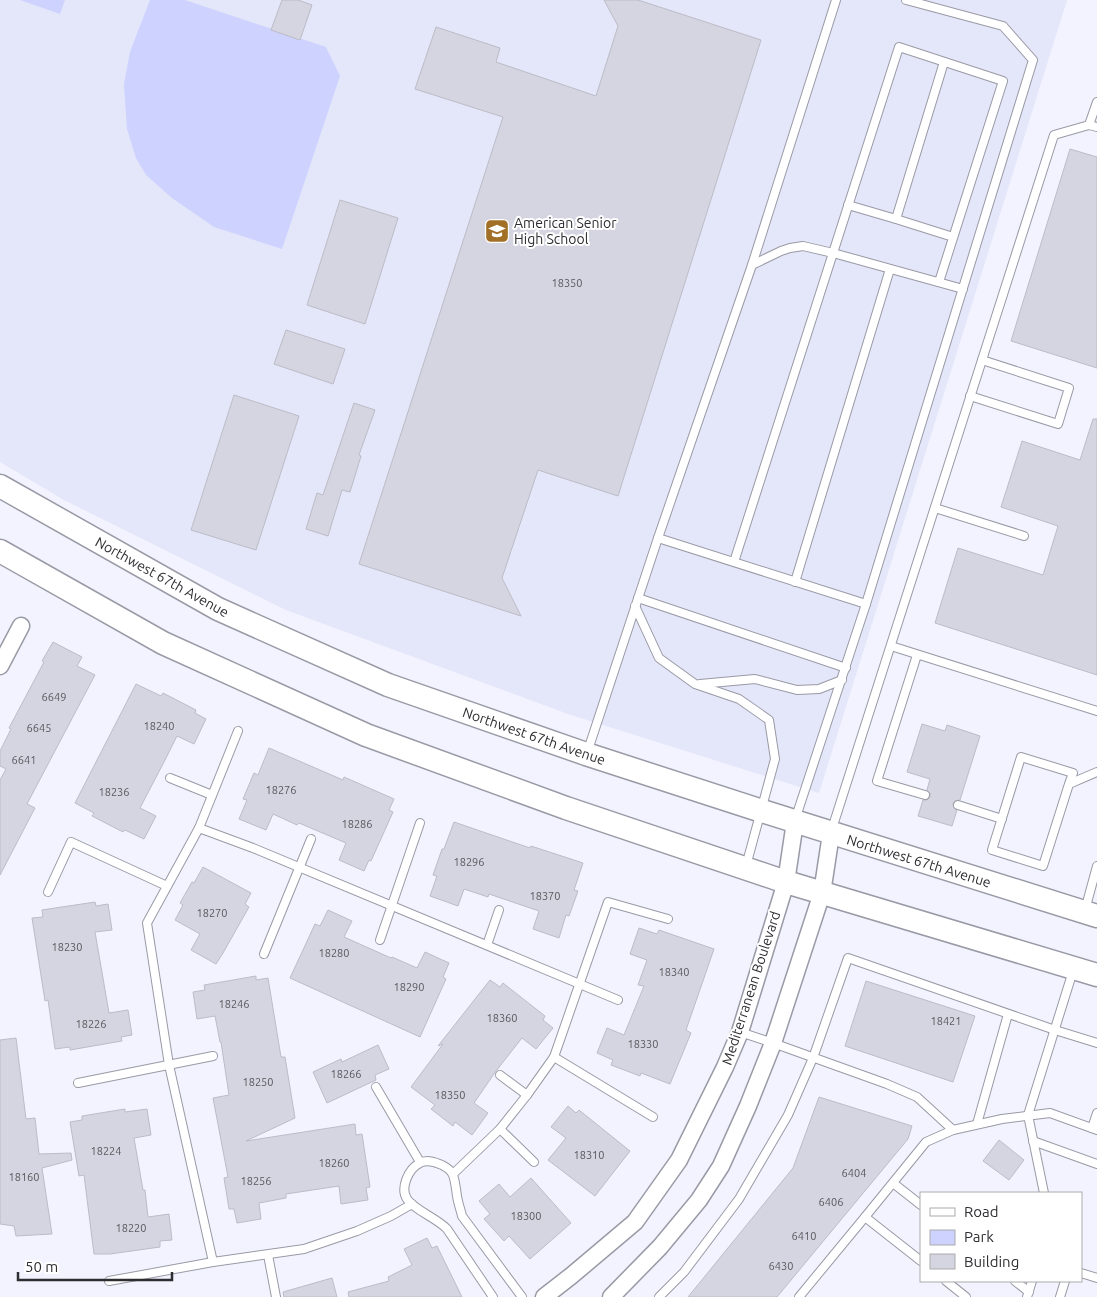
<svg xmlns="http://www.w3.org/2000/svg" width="1097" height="1297" viewBox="0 0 1097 1297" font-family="Ubuntu,sans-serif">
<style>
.built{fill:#e4e6f9}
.green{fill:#ced2fe}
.building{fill:#d4d5e0;stroke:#bbbcc6}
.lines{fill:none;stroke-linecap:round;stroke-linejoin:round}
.service-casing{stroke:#999aa5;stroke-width:10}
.minor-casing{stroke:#999aa5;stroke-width:19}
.secondary-casing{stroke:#999aa5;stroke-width:25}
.service{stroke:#fff;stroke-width:8}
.minor{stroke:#fff;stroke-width:16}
.secondary{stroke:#fff;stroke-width:22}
.labels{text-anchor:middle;stroke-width:4;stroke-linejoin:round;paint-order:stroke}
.number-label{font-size:11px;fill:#58585e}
.poi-label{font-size:14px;fill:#2e2e32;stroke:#fff;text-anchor:start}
.street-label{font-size:14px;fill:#2e2e32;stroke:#fff}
</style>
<rect width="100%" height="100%" fill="#f2f3ff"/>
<path class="built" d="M0,0H1067L819,793L568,714L286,610L64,500L0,462Z"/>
<g class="green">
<path d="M20,0H65L60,14Z"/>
<path d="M150,0H185L326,47L340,76L282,249L214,227L172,198L146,175L136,158L127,129L124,84L130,52Z"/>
</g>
<g class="building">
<path d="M282,0H298L312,5L300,40L271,30Z"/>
<path d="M604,0H638L761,40L618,496L538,470L502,578L521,616L359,564L503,117L415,89L436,27L500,48L496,62L596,96L618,26Z"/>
<path d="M1070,149L1097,157V368L1011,341Z"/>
<path d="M340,200L398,218L365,324L307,305Z"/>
<path d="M286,330L345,349L333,384L274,364Z"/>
<path d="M234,395L299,416L256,550L191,530Z"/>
<path d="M354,403L375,410L359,455L361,456L350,492L342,490L328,536L306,529L317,493L323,495Z"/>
<path d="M1093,419H1097V675L935,623L958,548L1043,575L1058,526L1001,507L1022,441L1080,460Z"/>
<path d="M53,642L82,657L77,666L95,675L27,804L35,808L0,875V780L6,769L0,766V751L11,729L9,728L44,662L42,661Z"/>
<path d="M136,684L161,696L163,693L196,710L195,713L206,719L194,744L177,736L165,760L140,808L156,816L144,839L125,830L123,832L92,816L94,813L75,803Z"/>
<path d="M922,724L945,731L947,725L980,736L960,800L955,801L953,804L954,808L957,810L952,826L918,816L923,800H927L930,797V793L927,790L930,779L907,772Z"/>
<path d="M269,748L343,780L344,777L394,799L389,810L393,812L371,861L369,860L364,871L339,860L346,843L299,823L297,825L273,814L266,830L239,819L247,800L243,799L254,773L258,775Z"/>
<path d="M454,822L530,848L531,846L583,863L574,890L578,891L569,916L566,915L559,938L533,929L539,911L489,894L488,897L464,889L458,906L430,896L437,876L433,875L442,849H444Z"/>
<path d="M203,867L251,893L245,904L249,907L223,953L216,964L191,950L200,934L175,920L183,905L180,903L192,882L194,883Z"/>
<path d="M95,902L96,906L108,904L112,930L95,932L109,1013L128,1010L132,1035L121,1037L122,1041L70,1050V1047L55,1049L48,1000L45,1001L32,918L43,917L42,910Z"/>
<path d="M328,910L352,921L344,937L391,958L392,957L417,968L425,952L449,963L443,977L446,979L420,1037L290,978L315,924L320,926Z"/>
<path d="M639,928L657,934L659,930L714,949L686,1030L691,1033L670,1084L641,1073L640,1076L611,1065L613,1060L597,1053L607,1028L624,1035L644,986L638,985L647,960L630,954Z"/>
<path d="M256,976V980L268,978L281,1057H285L295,1118L246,1141L355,1124L356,1135L362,1134L370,1187L366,1188L368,1200L341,1204L339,1186L286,1194V1198L259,1203L261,1219L237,1223L234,1209H229L224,1178L228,1177L213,1098L229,1095L221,1042H220L215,1016L197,1019L193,992L205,990L204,985Z"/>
<path d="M490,980L500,987L503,983L545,1016L543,1020L553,1028L536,1049L522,1038L496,1071L474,1103L488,1113L472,1135L455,1122L453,1126L431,1109L435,1105L411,1087L443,1044L438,1046Z"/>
<path d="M866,981L975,1016L953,1082L845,1046Z"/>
<path d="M16,1038L26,1119L35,1118L39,1154L71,1153L72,1160L42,1168L52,1234L16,1236L14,1226L0,1224V1040Z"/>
<path d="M378,1045L389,1069L375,1075L376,1080L327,1103L313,1072L341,1059L342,1062Z"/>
<path d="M819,1097L912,1126L908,1139L777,1297H688L793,1168Z"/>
<path d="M568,1106L576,1113L579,1110L630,1151L595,1196L548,1160L566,1138L551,1127Z"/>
<path d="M125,1109V1112L147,1109L151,1135L134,1138L143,1190H145L148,1217L169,1214L172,1240L160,1241V1247L110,1254H94L84,1175L79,1176L70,1122L82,1120V1116Z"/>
<path d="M999,1140L1024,1160L1009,1180L983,1161Z"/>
<path d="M531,1178L571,1223L530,1259L509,1236L504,1241L484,1219L490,1214L479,1201L499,1184L510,1197Z"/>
<path d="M427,1238L432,1248L437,1246L462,1297H349L348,1292L389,1281L388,1277L412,1265L404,1249Z"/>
<path d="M332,1278L337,1297H284L283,1292Z"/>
</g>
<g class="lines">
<defs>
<g id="service">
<path d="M944,62L896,219L953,237"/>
<path d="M1097,102L1089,125L1097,127"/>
<path d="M848,205L896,219"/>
<path d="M752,265L781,251L790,248L803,246L833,253L963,289"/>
<path d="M970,396L1058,424L1069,388L982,360"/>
<path d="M935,508L1024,536"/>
<path d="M658,538L866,604"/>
<path d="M734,562L899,47L1003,81L939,282"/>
<path d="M795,582L890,269"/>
<path d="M638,598L846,668"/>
<path d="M635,606L659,658L695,684L739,699L769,720L775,759L746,866"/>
<path d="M891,646L1097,711"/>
<path d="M917,655L877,781L925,795"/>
<path d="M700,684L755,679L797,690L819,689L842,680"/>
<path d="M587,753L658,538L752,265L836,0"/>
<path d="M170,778L212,795"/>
<path d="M1069,784L1073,773L1021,757L992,850L1043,866L1069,784L1097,772"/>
<path d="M958,805L1002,819"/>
<path d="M795,820L866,604L1033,60L1003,26L906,0"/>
<path d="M199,828L238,731"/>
<path d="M831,832L1054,135L1089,125"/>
<path d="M48,892L71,842L167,886"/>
<path d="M1085,910L1097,866"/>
<path d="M380,940L420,823"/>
<path d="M487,945L499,910"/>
<path d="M264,954L311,839"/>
<path d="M740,1032L773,1043L887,1084L917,1097L953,1130L1002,1119L1050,1113L1097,1130"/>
<path d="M554,1057L653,1117"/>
<path d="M500,1075L527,1095"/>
<path d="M78,1083L213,1056"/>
<path d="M376,1087L420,1162"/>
<path d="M977,1124L1008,1014"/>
<path d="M1092,1128L1097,1113"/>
<path d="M500,1129L534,1162"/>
<path d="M1033,1141L1097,1164"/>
<path d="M453,1174L500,1129L527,1095L554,1057L608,902L668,919"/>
<path d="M893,1183L921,1205"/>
<path d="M1044,1193L1028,1115L1073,971"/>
<path d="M865,1217L921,1261"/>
<path d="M268,1255L276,1297"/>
<path d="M213,1262L169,1065L147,923L199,828L253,848L618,1000"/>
<path d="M1081,1273L1097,1278"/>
<path d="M109,1281L213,1262L304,1249L357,1231L391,1216L412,1204"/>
<path d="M946,1281L966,1297"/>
<path d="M1015,1281L1029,1292"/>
<path d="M493,1297L447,1229C437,1218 414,1210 407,1199C400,1188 408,1169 420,1163C427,1159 435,1162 442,1165C446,1167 451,1170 453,1175C456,1183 456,1193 458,1201C459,1206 461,1211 462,1216L522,1297"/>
<path d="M659,1297L684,1272L739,1199L788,1115L813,1058L848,958L1055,1030L1097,1043"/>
<path d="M799,1297L865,1217L926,1142L953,1130"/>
<path d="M1027,1297L1032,1281"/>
<path d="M1060,1297L1065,1281"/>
</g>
<g id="minor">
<path d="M0,666L21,626"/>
<path d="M544,1297L571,1276L635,1222L679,1160L725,1067L740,1032L786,882L795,822"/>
<path d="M611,1297L660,1247L699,1200L721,1166L748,1106L773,1043L822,893L831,834"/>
</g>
<g id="secondary">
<path d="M0,486L218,609L388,685L586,754L762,811L1097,916"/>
<path d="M0,551L163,643L366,735L566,808L786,882L1097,975"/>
</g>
</defs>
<use href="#service" class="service-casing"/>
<use href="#minor" class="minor-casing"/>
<use href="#secondary" class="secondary-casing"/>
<use href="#service" class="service"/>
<use href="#minor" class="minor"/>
<use href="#secondary" class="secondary"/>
</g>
<defs>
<symbol id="school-square" viewBox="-11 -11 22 22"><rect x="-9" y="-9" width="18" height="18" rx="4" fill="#a26f26" stroke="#fff"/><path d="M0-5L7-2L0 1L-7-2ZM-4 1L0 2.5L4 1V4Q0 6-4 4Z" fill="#fff"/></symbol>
</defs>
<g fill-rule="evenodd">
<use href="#school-square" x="483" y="217" width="28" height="28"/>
</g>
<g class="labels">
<g class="number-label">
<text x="567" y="287">18350</text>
<text x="54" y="701">6649</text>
<text x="159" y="730">18240</text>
<text x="39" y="732">6645</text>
<text x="24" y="764">6641</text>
<text x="281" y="794">18276</text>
<text x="114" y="796">18236</text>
<text x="357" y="828">18286</text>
<text x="469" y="866">18296</text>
<text x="545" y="900">18370</text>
<text x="212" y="917">18270</text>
<text x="67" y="951">18230</text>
<text x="334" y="957">18280</text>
<text x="674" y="976">18340</text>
<text x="409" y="991">18290</text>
<text x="234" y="1008">18246</text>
<text x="502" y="1022">18360</text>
<text x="946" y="1025">18421</text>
<text x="91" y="1028">18226</text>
<text x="643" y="1048">18330</text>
<text x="346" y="1078">18266</text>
<text x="258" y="1086">18250</text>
<text x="450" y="1099">18350</text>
<text x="106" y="1155">18224</text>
<text x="589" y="1159">18310</text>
<text x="334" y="1167">18260</text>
<text x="854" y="1177">6404</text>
<text x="24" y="1181">18160</text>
<text x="256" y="1185">18256</text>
<text x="831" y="1206">6406</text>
<text x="526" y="1220">18300</text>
<text x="131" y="1232">18220</text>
<text x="804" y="1240">6410</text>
<text x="781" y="1270">6430</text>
</g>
<g class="poi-label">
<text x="514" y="228">American Senior<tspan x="514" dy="16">High School</tspan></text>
</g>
<g class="street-label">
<text transform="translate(162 577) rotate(29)" y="5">Northwest 67th Avenue</text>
<text transform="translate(534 736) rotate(19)" y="5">Northwest 67th Avenue</text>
<text transform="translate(919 861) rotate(17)" y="5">Northwest 67th Avenue</text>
<text transform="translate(751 988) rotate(-72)" y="5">Mediterranean Boulevard</text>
</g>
</g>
<rect x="920" y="1192" width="162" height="90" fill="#ffffff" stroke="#ababad"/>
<rect x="930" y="1208" width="25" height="8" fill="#ffffff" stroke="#ababad"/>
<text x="964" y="1217" font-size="15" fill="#2e2e32">Road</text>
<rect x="930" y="1230" width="25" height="15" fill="#ced2fe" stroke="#ababad"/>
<text x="964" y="1242" font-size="15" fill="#2e2e32">Park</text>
<rect x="930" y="1254" width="25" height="15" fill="#d4d5e0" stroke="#ababad"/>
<text x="964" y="1267" font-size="15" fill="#2e2e32">Building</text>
<path d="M18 1272v8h154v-8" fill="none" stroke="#2e2e32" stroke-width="2.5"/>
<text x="25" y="1272" font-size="15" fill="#2e2e32" stroke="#ffffff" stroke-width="4" paint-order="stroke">50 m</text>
</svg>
